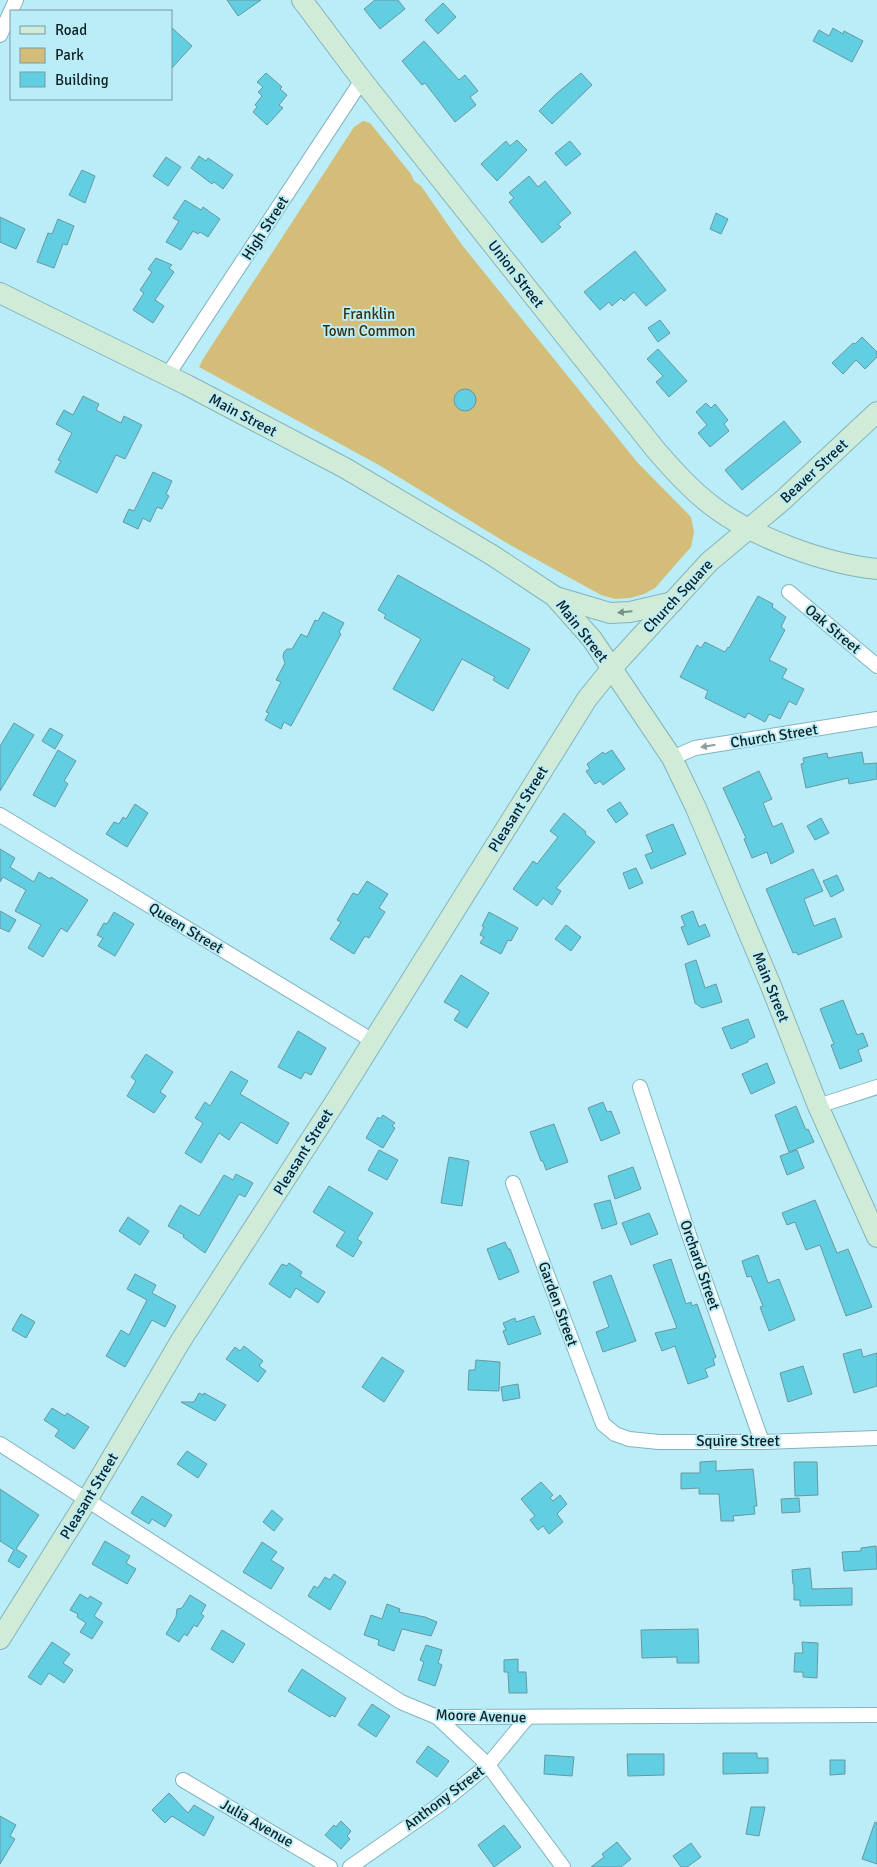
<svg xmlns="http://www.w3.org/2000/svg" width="877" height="1867" viewBox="0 0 877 1867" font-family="Signika,sans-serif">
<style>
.green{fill:#d3bd78}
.building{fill:#62cee2;stroke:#6898a1}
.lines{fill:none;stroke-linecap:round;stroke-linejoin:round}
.street-casing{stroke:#83b4be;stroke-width:16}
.secondary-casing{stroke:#83b4be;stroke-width:22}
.street{stroke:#fff;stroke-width:14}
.secondary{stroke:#d0ecd8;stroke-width:20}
.oneway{fill:#789187}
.oneway2{fill:#929b9d}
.labels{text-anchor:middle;stroke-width:4;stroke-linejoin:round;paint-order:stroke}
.street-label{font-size:15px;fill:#0d2125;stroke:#baedf7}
.park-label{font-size:15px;fill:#3b300d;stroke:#baedf7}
</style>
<rect width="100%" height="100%" fill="#baedf7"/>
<path class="green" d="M363,121L370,123L411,174L414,181L421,186L462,245L637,462L691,517L694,532L691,547L655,588L644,594L630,598L615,599L601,595L505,542L379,465L199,367L203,359L354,127Z"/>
<g class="building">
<path d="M227,0H261L238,16Z"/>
<path d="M375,0H398L405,9L380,29L364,9Z"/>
<path d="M443,3L456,17L438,34L425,20Z"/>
<path d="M171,27L192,46L171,69Z"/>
<path d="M833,28L843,34L844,31L863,41L852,62L813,41L819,30L829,36Z"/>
<path d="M424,41L459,80L465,75L478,91L470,97L476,105L455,122L425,83L422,85L402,61Z"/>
<path d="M266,73L282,87L280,89L287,95L279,105L283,108L267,125L253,112L257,107L255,105L262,96L258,92L263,87L257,82Z"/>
<path d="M581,73L592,85L552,124L539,111L556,94Z"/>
<path d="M517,140L527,150L497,181L481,164L506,141L510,146Z"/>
<path d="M570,141L581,154L566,166L555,153Z"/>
<path d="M199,156L206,161L208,158L233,175L223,189L214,182L212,184L191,168Z"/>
<path d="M166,157L181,167L168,186L153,176Z"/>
<path d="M82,170L95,176L85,203L69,195Z"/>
<path d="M529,176L538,187L545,181L571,213L558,224L561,227L542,243L509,202L514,198L509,193Z"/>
<path d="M185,200L201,210L203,207L220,219L208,237L200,232L198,234L193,231L181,250L166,242L179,221L173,218Z"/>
<path d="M716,213L728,219L721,234L710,229Z"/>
<path d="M0,217L25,229L16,249L0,242Z"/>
<path d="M58,219L74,226L67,245L63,244L54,268L37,262L48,233L52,234Z"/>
<path d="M635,251L666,290L646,306L634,292L624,301L621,298L612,306L609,302L600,310L584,292Z"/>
<path d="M156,258L172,265L169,268L174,272L155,300L164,306L153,323L133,310L144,293L140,290L152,272L148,269Z"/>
<path d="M660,320L670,333L658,342L648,328Z"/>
<path d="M862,337L877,352V357L865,369L856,360L843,374L832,363L853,343L855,344Z"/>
<path d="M658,349L687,381L669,397L656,382L663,376L647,359Z"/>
<circle cx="465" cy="400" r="11"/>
<path d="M83,396L99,404L96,410L121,423L124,416L142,425L125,459L116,455L97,493L55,472L61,461L58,460L72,433L56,424L64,410L73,415Z"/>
<path d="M706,403L711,408L715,404L728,420L724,424L729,431L710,447L698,433L707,425L696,412Z"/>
<path d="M784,421L801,442L742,490L725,470Z"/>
<path d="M153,472L172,481L166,494L169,496L162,509L157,507L150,522L143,518L138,529L123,522L129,509L134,511Z"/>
<path d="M398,575L530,649L508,689L493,680L495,677L462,659L433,711L393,689L421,639L384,618L386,615L378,610Z"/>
<path d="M758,596L773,604L772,607L786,617L781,627L785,630L769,660L787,669L782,678L804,689L796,705L789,701L780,719L769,714L765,722L748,713L745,718L705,698L708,691L680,677L697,645L701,648L705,642L725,652L728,647L729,648Z"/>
<path d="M323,612L344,623L339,632L341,634L291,726L284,722L281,729L265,720L269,713L266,712L281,682L276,680L285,663L283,657L284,652L287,649H292L301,634L307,637L315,620L318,621Z"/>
<path d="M14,723L34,735L0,791V746Z"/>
<path d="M50,728L63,735L55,749L42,741Z"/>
<path d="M58,750L76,761L64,781L68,784L55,807L33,795Z"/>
<path d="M612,750L625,769L603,785L600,781L595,784L586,771L590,769L587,764L603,752L605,754Z"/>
<path d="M862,752L864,764L877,763V779L849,784L848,778L806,788L801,764L804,763L803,758L827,753L828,758Z"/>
<path d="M759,771L772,799L763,803L773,827L782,823L794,852L771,864L767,852L752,858L744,839L746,838L723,788Z"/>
<path d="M620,802L628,814L616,823L607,810Z"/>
<path d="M135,804L148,813L127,847L106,834L114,822L119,824L123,817L126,819Z"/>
<path d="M564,813L586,832L585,834L595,842L556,888L561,891L552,905L543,898L537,906L513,889L533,861L537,864L558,837L550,831Z"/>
<path d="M821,818L829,833L815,840L807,826Z"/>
<path d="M673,824L686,854L651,869L645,855L653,852L646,835Z"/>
<path d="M0,849L15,858L10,867L34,882L39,872L50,879L51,877L88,900L67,932L61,928L43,957L28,948L41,925L15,911L26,890L3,877L0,882Z"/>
<path d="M636,868L643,883L629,889L623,873Z"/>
<path d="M813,869L823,891L804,899L814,926L835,918L842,937L798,955L796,952L793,953L766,889Z"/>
<path d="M837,875L844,890L831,897L823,881Z"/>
<path d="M367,881L388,894L379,908L385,912L369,938L365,936L354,954L330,939L341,922L337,920L353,893L358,895Z"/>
<path d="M0,911L16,920L9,932L0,928Z"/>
<path d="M693,911L699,927L705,924L710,936L688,945L681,927L685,926L681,916Z"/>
<path d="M114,912L134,924L115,956L98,946L103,938L97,935L104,923L107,924Z"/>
<path d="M489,912L518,928L511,941L508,940L501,954L480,943L484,937L480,935L484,927L482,926Z"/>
<path d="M566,925L581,937L571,951L555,939Z"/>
<path d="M696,960L705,988L716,984L722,1002L702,1008L695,1003L685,964Z"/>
<path d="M461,975L489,993L467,1028L454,1020L460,1011L444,1002Z"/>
<path d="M843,1000L857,1035L863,1033L868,1046L858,1050L862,1061L840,1069L831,1045L834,1044L820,1009Z"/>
<path d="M748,1019L755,1037L748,1040V1042L731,1049L722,1028Z"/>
<path d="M298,1031L326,1048L311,1075L305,1072L301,1079L278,1067Z"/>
<path d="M146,1054L173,1072L160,1092L166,1096L154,1113L127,1096L136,1081L131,1077Z"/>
<path d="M767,1063L775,1083L751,1094L742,1074Z"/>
<path d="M231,1071L248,1081L240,1094L289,1123L277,1144L241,1122L229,1140L219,1133L201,1163L185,1153L203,1123L195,1118L205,1102L210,1106Z"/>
<path d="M603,1102L607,1112L611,1111L620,1133L601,1141L588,1108Z"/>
<path d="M796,1106L806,1130L808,1129L814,1142L789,1152L775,1115Z"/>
<path d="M383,1115L395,1123L392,1126L395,1128L383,1148L366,1138L378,1117L380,1119Z"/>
<path d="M554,1124L568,1162L546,1170L543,1161H541L530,1132Z"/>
<path d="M379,1150L398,1160L387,1180L368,1170Z"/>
<path d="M797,1150L804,1168L787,1175L780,1156Z"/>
<path d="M449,1157L469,1161L462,1206L441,1203Z"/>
<path d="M633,1167L641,1189L615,1199L608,1176Z"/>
<path d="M236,1174L253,1183L245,1197L239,1194L205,1253L183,1237L184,1235L168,1226L180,1205L199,1216L224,1175L233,1180Z"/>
<path d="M329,1186L373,1213L357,1239L362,1242L353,1257L336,1246L345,1232L313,1212Z"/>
<path d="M610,1200L617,1224L602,1229L594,1204Z"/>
<path d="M815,1200L837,1253L848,1249L872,1307L846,1316L820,1245L806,1250L795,1222L787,1225L782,1213Z"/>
<path d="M649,1213L658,1234L631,1245L622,1223Z"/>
<path d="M128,1217L149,1231L140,1245L119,1231Z"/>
<path d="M505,1242L508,1249H510L519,1272L499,1280L487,1249Z"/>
<path d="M758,1255L768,1283L779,1279L795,1320L769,1331L760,1307L763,1306L751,1276L747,1277L742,1261Z"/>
<path d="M671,1259L686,1304L691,1302L692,1306L697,1304L716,1357L713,1359L715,1365L705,1369L708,1377L688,1384L675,1346L662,1351L655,1333L677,1328L653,1265Z"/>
<path d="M289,1263L302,1272L300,1276L325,1292L318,1303L296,1288L290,1298L269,1284L282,1264L287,1266Z"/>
<path d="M135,1274L156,1285L152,1293L176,1306L165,1327L152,1320L125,1367L106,1356L121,1330L129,1335L147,1300L127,1289Z"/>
<path d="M611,1275L636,1341L603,1352L596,1332L609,1327L593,1282Z"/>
<path d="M21,1314L35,1322L26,1338L12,1330Z"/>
<path d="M534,1316L541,1334L508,1345L503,1331L506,1330L503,1323L515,1318L516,1322Z"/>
<path d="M244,1346L263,1361L259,1366L266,1371L258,1382L226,1359L235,1347L240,1351Z"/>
<path d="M861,1349L863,1357L877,1353V1386L854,1393L843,1354Z"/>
<path d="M382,1357L404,1371L384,1402L362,1387Z"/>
<path d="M476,1360L500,1362L499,1391L468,1390L469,1370H475Z"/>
<path d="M803,1366L812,1394L788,1402L780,1373Z"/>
<path d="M518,1384L520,1398L503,1401L501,1387Z"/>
<path d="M199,1393L203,1395L204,1393L226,1405L215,1421L181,1402H194Z"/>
<path d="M52,1408L65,1416L67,1413L89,1427L74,1449L55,1436L59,1430L44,1420Z"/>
<path d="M187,1451L207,1464L198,1478L177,1464Z"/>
<path d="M716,1461V1471L753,1469L757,1506H754L755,1514L733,1516L734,1521H721L719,1494H699V1488L681,1489V1473H700V1462Z"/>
<path d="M794,1462H817L818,1495L795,1496Z"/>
<path d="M541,1482L553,1495L550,1498L553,1501L560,1495L567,1504L557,1514L563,1522L549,1534L543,1526L538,1530L530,1520L535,1516L521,1499Z"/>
<path d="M0,1489L39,1515L16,1549L27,1556L19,1568L8,1561L14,1550L0,1541Z"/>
<path d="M142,1496L172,1515L165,1527L152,1519L149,1524L131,1513Z"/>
<path d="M799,1498L800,1512L782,1513L781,1499Z"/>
<path d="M272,1510L283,1519L274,1531L263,1522Z"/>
<path d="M105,1541L130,1556L126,1563L136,1569L127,1584L92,1564Z"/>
<path d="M262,1542L277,1552L271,1560L284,1568L271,1589L243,1572Z"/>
<path d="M876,1546L877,1569L844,1571L842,1552L861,1551V1548Z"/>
<path d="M810,1568L812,1589L852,1588V1605L800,1606V1600H794V1584H793L792,1570Z"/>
<path d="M334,1574L346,1582L330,1610L308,1596L314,1586L318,1588L325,1577L330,1580Z"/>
<path d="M80,1594L88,1599L90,1596L102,1603L94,1616L103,1622L92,1639L80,1632L86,1623L77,1617L78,1614L70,1610Z"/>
<path d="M190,1595L206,1605L201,1614L204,1616L197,1627L194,1625L187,1636L184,1634L179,1642L166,1634L176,1617L177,1609L182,1608Z"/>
<path d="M387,1604L400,1609L399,1612L425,1617L437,1622L431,1636L402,1629L394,1651L378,1645L379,1640L364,1635L371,1615L382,1619Z"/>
<path d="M698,1629L699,1663H677V1657L642,1658L641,1630Z"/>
<path d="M222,1630L245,1644L233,1663L211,1649Z"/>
<path d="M52,1642L70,1654L63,1663L73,1670L64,1683L49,1673L41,1685L28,1677Z"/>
<path d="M802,1642L818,1643L817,1678L803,1677V1672H794L795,1653H803Z"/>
<path d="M426,1645L442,1650L438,1663L442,1665L435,1686L418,1680L424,1662L420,1660Z"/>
<path d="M518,1659V1672H526L527,1693H509L508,1672H504V1660Z"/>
<path d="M302,1669L346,1698L335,1717L332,1715L330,1717L288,1691Z"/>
<path d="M372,1704L390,1716L376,1737L358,1725Z"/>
<path d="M428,1746L449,1761L437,1777L416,1762Z"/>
<path d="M723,1753H757V1758H768V1773L723,1774Z"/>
<path d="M627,1754H664V1775L628,1776Z"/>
<path d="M545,1755L574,1757L572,1776L544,1774Z"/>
<path d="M830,1760H845V1774L830,1775Z"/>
<path d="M169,1793L188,1813L194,1805L214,1817L204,1836L172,1816L165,1823L152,1810Z"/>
<path d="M751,1807H765L759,1836L746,1834Z"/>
<path d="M0,1816L16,1825L10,1836L15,1839L0,1864Z"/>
<path d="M341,1821L351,1831L347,1836L350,1839L341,1849L325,1835L334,1825L336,1827Z"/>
<path d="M875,1822L877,1823V1864L862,1859Z"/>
<path d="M504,1825L521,1847L494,1867L478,1845Z"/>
<path d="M617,1842L631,1859L621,1867H591L604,1857L602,1854Z"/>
<path d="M691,1843L701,1857L687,1867H681L673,1856Z"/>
</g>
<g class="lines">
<defs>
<g id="street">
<path d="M0,35L16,0"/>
<path d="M167,376L362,80"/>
<path d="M789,592L877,666"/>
<path d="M672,758L695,748L877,719"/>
<path d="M0,815L373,1041"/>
<path d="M640,1087L691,1241L762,1442"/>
<path d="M818,1106L877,1087"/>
<path d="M513,1183L603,1424L615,1434L629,1439L659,1442H762L877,1438"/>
<path d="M0,1444L401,1702L437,1717L877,1715"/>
<path d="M437,1717L488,1765L563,1867"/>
<path d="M183,1780L330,1867"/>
<path d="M350,1867L439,1805L488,1765L527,1718"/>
</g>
<g id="secondary">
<path d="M302,0L362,80L655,449C672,469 690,489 711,505C751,537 827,564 877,569"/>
<path d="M0,293L187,385L345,468L492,555L554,596L592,639L672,758L696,808L771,986L818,1106L877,1237"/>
<path d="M556,597L610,613L630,612L673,602"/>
<path d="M0,1639L87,1500L180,1342L337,1099L587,699L611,669L709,562L783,500L877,412"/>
</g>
</defs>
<use href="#street" class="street-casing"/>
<use href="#secondary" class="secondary-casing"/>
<use href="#street" class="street"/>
<use href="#secondary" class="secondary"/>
</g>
<defs><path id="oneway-solid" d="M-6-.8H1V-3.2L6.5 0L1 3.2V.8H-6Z" transform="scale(1.25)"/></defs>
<use class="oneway" href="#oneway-solid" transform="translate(625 612) rotate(175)"/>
<use class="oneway2" href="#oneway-solid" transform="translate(708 746) rotate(171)"/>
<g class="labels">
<g class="street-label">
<text transform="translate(265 228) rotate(-57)" y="5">High Street</text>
<text transform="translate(516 274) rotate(52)" y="5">Union Street</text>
<text transform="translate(243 415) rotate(28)" y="5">Main Street</text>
<text transform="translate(814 471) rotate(-43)" y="5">Beaver Street</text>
<text transform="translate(678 596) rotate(-47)" y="5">Church Square</text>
<text transform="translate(833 629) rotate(40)" y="5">Oak Street</text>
<text transform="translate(582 631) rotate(52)" y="5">Main Street</text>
<text transform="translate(774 736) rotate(-9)" y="5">Church Street</text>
<text transform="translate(518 809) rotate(-58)" y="5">Pleasant Street</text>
<text transform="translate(186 928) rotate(31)" y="5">Queen Street</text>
<text transform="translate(771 987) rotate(68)" y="5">Main Street</text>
<text transform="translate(303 1152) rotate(-58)" y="5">Pleasant Street</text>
<text transform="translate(700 1265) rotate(71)" y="5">Orchard Street</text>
<text transform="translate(558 1304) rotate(70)" y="5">Garden Street</text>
<text x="738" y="1446">Squire Street</text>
<text transform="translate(89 1496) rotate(-59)" y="5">Pleasant Street</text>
<text transform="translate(481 1716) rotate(2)" y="5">Moore Avenue</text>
<text transform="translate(444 1798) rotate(-37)" y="5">Anthony Street</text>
<text transform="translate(257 1823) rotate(30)" y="5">Julia Avenue</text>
</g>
<g class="park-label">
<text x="369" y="319">Franklin<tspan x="369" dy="17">Town Common</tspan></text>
</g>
</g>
<rect x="10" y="10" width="162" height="90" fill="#baedf7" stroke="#759ba3"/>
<rect x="20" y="26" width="25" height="8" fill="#d0ecd8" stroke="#759ba3"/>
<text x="55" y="35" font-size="15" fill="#0d2125">Road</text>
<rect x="20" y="48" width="25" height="15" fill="#d3bd78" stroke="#759ba3"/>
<text x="55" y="60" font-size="15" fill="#0d2125">Park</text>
<rect x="20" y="72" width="25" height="15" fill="#62cee2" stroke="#759ba3"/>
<text x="55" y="85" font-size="15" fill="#0d2125">Building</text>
</svg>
